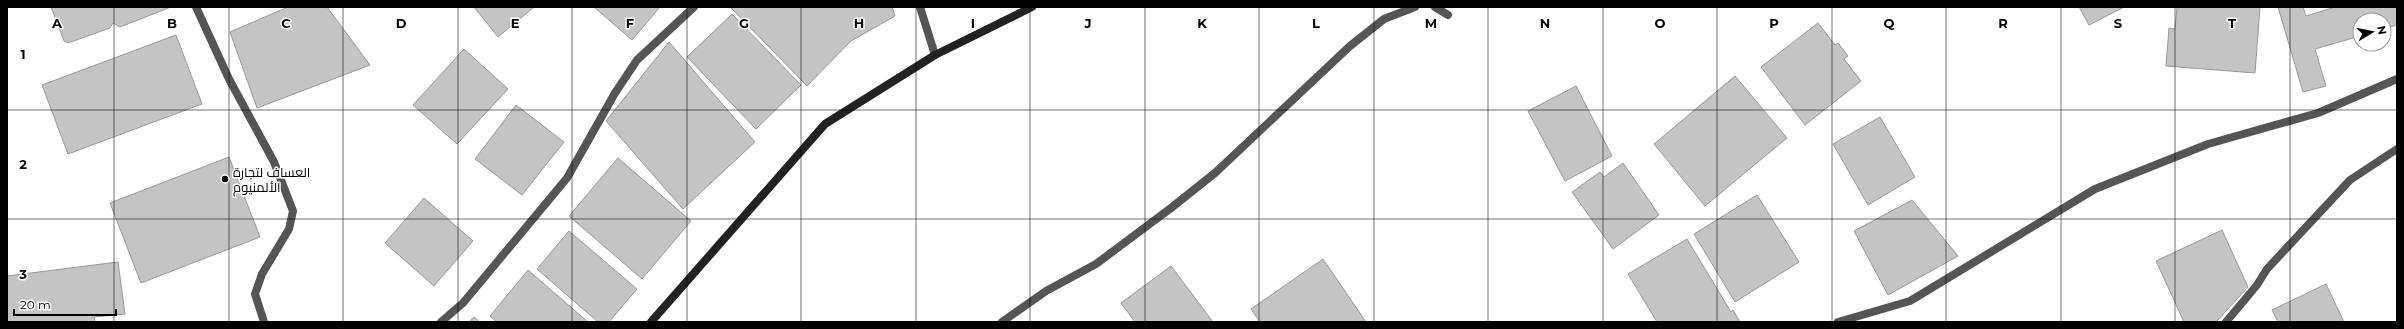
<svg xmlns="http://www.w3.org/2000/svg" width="2404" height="329" viewBox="0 0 2404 329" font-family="Montserrat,Cairo,sans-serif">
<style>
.building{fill:#c4c4c4;stroke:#999}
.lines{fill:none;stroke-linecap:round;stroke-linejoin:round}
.minor{stroke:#555;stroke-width:8}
.secondary{stroke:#222;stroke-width:8}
.grid{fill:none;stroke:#000;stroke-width:1;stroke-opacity:0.55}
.poi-dot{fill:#000;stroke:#fff;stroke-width:1.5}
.labels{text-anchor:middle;stroke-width:3;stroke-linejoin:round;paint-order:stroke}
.poi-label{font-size:13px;fill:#000;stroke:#fff;text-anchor:start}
.grid-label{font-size:13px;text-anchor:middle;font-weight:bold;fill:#000;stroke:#fff;stroke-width:3;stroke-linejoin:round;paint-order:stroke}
</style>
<rect width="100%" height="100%" fill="#fff"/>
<g class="building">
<path d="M51,7H171L120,27L113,23L110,28L68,43L64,41Z"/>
<path d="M288,7H327L370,65L257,108L230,32Z"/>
<path d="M474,7H534L498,37Z"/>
<path d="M594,7H660L632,40Z"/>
<path d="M730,7H892L895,16L851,41L807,86Z"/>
<path d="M2079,7H2124L2089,25Z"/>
<path d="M2177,7H2260L2255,73L2166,66L2169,28L2175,29Z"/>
<path d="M2278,7H2303L2306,16L2335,7H2397V25L2384,29V20H2360V36L2315,49L2326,86L2303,92Z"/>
<path d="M732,14L801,85L756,129L687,57Z"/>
<path d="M1818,23L1835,45L1838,43L1848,56L1844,59L1861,81L1805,125L1761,67Z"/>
<path d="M176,35L202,104L68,154L42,85Z"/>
<path d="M669,42L755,142L683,209L606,121Z"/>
<path d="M464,49L508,89L457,144L413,105Z"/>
<path d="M1735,76L1787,138L1705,206L1654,144Z"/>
<path d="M1576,86L1612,156L1565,181L1528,111Z"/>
<path d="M516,105L564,142L522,195L475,159Z"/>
<path d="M1880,117L1915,177L1868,205L1833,144Z"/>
<path d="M229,157L260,237L141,283L110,203Z"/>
<path d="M618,158L691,221L642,279L569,216Z"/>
<path d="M1623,163L1659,215L1613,249L1572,192L1600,172L1604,177Z"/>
<path d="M1757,195L1799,262L1735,302L1694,234Z"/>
<path d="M424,198L473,241L434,286L385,243Z"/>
<path d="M1912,200L1958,256L1888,295L1854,231Z"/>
<path d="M2222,230L2248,287L2216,322H2184L2156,261Z"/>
<path d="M569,231L637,289L609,322H598L537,269Z"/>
<path d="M1687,239L1731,312L1733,310L1740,322H1657L1628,274Z"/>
<path d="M1323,259L1366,322H1260L1251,309Z"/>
<path d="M118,262L125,314L94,317L95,322H7V276Z"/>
<path d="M1171,266L1213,322H1135L1121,303Z"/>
<path d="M528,270L588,322H497L490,316Z"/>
<path d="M2326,284L2344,322H2278L2272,310Z"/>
<path d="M474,317L480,322H469Z"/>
</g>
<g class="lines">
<g class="minor">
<path d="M196,7L229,79L274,162L293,211L289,229L262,274L255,294L264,322"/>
<path d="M920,7L935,55"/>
<path d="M1435,7L1448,15"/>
<path d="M441,322L463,303L567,178L615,93L637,60L694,7"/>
<path d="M1002,322L1046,291L1096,264L1171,208L1215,173L1350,46L1384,19L1415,7"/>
<path d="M1838,322L1910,301L2095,189L2208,144L2318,113L2397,79"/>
<path d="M2226,322L2257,285L2267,269L2350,180L2397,149"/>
</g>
<path class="secondary" d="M651,322L825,124L935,55L1032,7"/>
</g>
<path class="grid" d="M114,7V322M229,7V322M343,7V322M458,7V322M572,7V322M687,7V322M801,7V322M916,7V322M1030,7V322M1145,7V322M1259,7V322M1374,7V322M1488,7V322M1603,7V322M1717,7V322M1832,7V322M1946,7V322M2061,7V322M2175,7V322M2290,7V322M7,110H2397M7,219H2397"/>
<circle class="poi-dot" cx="225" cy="179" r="4"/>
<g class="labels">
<g class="poi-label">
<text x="233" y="177">العساف لتجارة<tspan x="233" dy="15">الألمنيوم</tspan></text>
</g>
</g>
<g class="grid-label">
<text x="57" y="28">A</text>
<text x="172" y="28">B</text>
<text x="286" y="28">C</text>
<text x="401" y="28">D</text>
<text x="515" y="28">E</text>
<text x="630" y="28">F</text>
<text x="744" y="28">G</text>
<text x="859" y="28">H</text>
<text x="973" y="28">I</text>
<text x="1088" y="28">J</text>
<text x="1202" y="28">K</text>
<text x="1316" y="28">L</text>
<text x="1431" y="28">M</text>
<text x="1545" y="28">N</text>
<text x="1660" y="28">O</text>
<text x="1774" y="28">P</text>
<text x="1889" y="28">Q</text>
<text x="2003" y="28">R</text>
<text x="2118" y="28">S</text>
<text x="2232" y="28">T</text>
<text x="23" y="59">1</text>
<text x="23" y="169">2</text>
<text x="23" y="279">3</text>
</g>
<rect width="2404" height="329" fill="none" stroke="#000000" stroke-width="16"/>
<g transform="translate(2372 32) rotate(80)"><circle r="19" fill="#ffffff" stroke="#999999"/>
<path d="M0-3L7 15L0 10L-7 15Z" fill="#000000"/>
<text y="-6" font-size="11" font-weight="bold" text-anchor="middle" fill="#000000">N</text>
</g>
<path d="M14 309v6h102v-6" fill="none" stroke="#000000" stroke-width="2"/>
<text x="20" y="309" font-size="12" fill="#000000" stroke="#ffffff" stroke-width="3" paint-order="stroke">20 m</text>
</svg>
